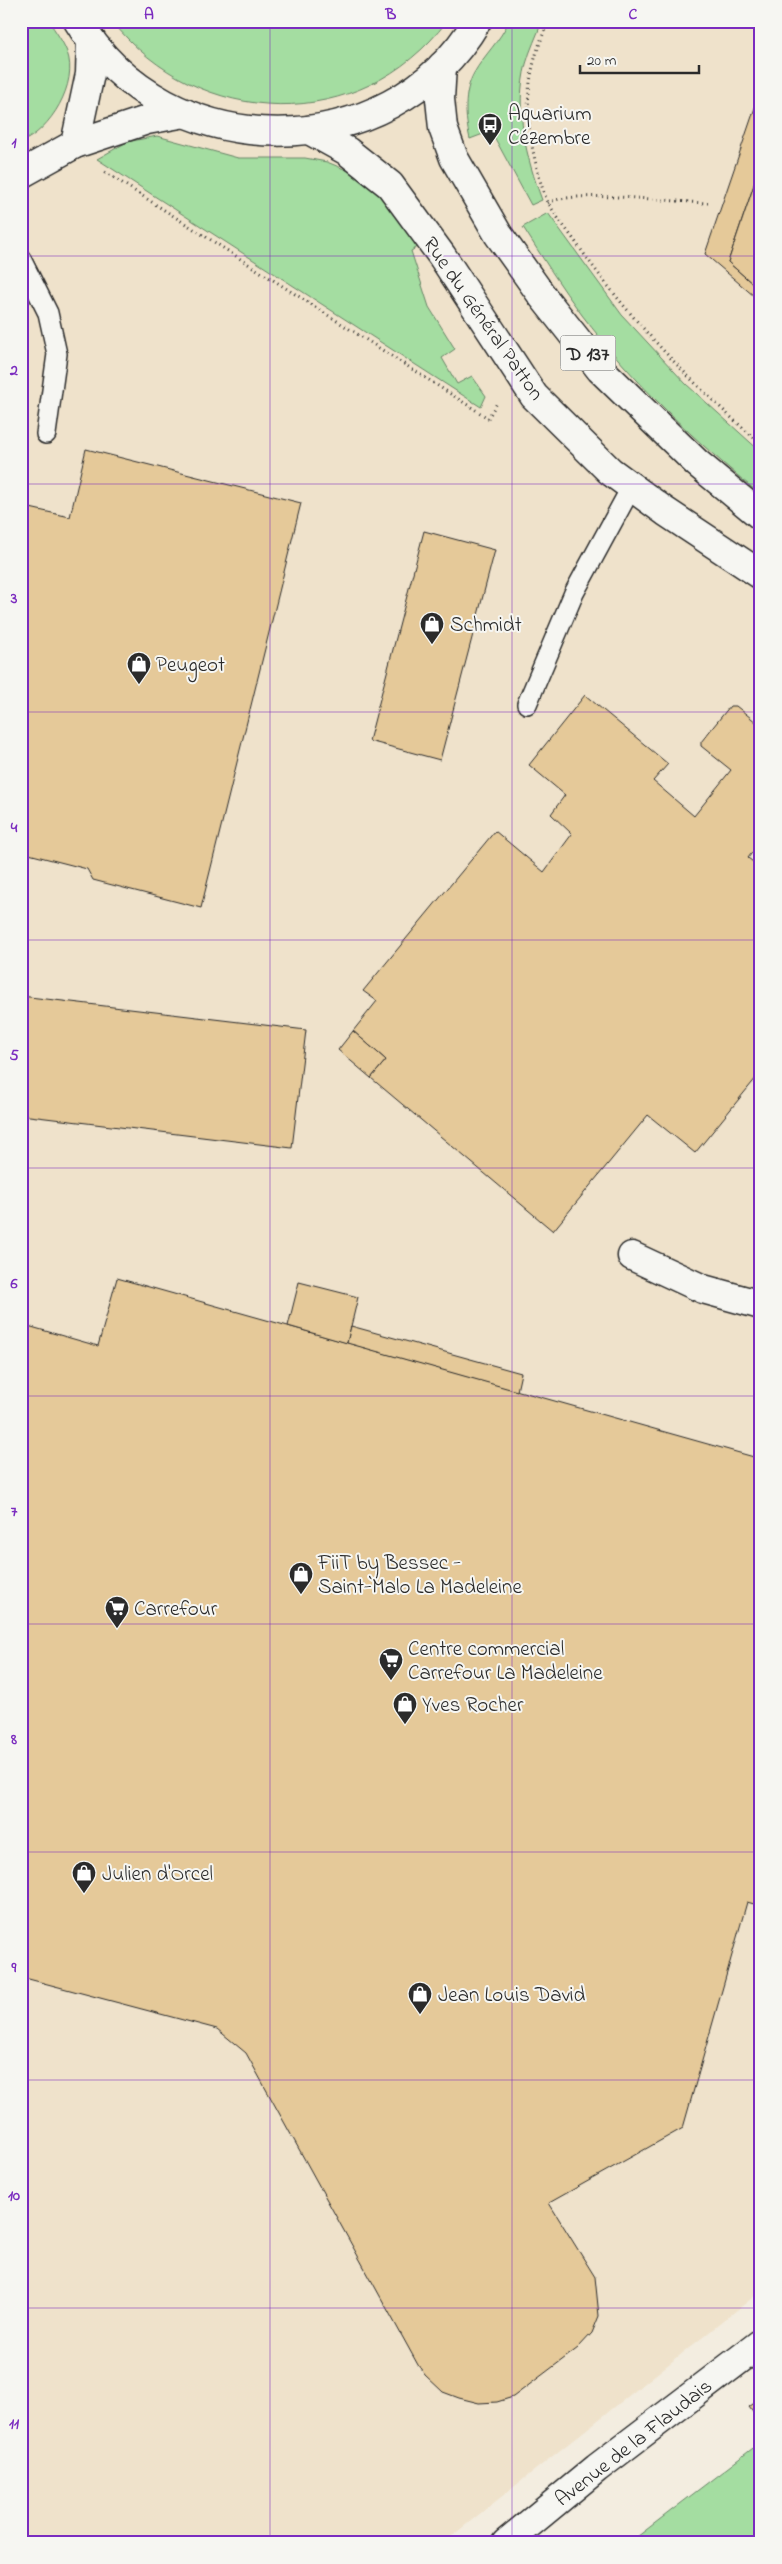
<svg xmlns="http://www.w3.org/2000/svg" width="782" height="2564" viewBox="0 0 782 2564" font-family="'Indie Flower',sans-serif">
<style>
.built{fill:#efe2cb}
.green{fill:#a4dda1;stroke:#688466}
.building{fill:#e5c999;stroke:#2b2b2b}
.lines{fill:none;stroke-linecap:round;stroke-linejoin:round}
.service-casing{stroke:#2b2b2b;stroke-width:22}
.minor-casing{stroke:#2b2b2b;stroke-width:31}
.tertiary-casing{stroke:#2b2b2b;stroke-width:31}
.primary-casing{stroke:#2b2b2b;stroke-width:31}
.path{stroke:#2b2b2b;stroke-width:3;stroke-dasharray:1 4;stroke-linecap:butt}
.service{stroke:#f6f6f2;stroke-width:19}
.minor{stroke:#f6f6f2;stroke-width:28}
.tertiary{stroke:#f6f6f2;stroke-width:28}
.primary{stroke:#f6f6f2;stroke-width:28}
.grid{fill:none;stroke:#7b2cbf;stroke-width:1;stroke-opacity:0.55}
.labels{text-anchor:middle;stroke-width:4;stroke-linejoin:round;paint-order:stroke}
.shield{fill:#f6f6f2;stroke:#686867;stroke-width:1}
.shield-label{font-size:20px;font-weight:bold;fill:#2b2b2b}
.poi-label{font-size:21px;fill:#2b2b2b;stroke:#f6f6f2;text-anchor:start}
.street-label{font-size:21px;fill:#2b2b2b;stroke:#f6f6f2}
.neatline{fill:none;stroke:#7b2cbf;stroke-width:2}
.grid-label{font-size:16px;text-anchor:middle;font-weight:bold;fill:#7b2cbf}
</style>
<rect width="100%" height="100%" fill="#f3ede0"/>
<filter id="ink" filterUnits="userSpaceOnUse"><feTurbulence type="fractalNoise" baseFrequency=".02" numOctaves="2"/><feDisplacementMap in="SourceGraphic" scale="10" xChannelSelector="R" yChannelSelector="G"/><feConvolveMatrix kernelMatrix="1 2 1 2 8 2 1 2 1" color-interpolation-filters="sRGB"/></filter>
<g filter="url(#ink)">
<path class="built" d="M21,21H761V2291L443,2543H21Z"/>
<g class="green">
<path d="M21,21H49C55,31 63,41 67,52C79,83 50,131 21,142Z"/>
<path d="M112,21H447C361,135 199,130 112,21Z"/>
<path d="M509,21H542C537,36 530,49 526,64C514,110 526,157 542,200L531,205L491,131L470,139C465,118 463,93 474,73C484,55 500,41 509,21Z"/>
<path d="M157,136L238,158H305L327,162L349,171L376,188L421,245L411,251L429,307L455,349L442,358L457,384L472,376L486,396L481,407L97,159L127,142Z"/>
<path d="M548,213L622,315L686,384L761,452V495C696,442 633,382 582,315C561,287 542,257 523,227Z"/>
<path d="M761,2442V2543H629Z"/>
</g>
<g class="building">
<path d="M761,90V164L728,262L761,291V302L705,254Z"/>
<path d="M761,164V291L728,262Z"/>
<path d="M86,449L301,503L201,908L93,880L87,869L21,852V506L70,517Z"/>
<path d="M424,531L495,550L440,760L369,741Z"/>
<path d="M585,695L668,764L653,781L694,816L731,770L701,746V742L730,706H736L761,726V841L748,858L761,868V1072L695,1153L648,1115L553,1231L371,1078L386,1060L353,1031L377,1001L363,991L495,831L544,872L572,834L551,814L565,795L529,765Z"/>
<path d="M21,996L306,1030L292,1148L21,1115Z"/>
<path d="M353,1031L386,1060L371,1078L338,1050Z"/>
<path d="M117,1278L761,1459V1906L747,1902L683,2128L549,2203L595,2277L599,2316L592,2333L578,2348L513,2397L497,2402L479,2403L459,2398L443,2392L425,2375L418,2365L246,2053L217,2029L21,1977V1324L98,1346Z"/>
<path d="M299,1282L358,1297L347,1343L288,1326Z"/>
<path d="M351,1326L521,1373L517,1391L347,1343Z"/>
<path d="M761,2398V2411L755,2415L749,2407Z"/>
</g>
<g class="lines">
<defs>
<g id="service">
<path d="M21,259L48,313L57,354L46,434"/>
<path d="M527,704L574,593L632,486"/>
</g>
<path id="minor" d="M632,1256L703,1289L761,1305"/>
<g id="tertiary">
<path d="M75,144L90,74L91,40"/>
<path d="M21,174L75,144L147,120L185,113"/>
<path d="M506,2543L597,2468L761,2343"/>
</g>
<g id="primary">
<path d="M78,21C166,168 390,169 477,21"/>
<path d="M442,66L440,99L443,128L454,158L498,234L543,297L600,369L697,463L761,516"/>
<path d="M309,130L347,151L390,185L442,256L534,396L610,471L666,512L761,575"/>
</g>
</defs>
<use href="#service" class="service-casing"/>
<use href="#minor" class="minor-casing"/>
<use href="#tertiary" class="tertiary-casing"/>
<use href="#primary" class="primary-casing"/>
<g class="path">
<path d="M549,21C526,70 523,112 536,164C539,177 543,193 549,204C557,218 568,231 577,244C629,319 692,384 761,444"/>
<path d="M105,172L488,418L497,403"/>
<path d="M548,203C573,189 673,202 708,203"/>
</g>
<use href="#service" class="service"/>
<use href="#minor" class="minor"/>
<use href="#tertiary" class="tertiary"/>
<use href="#primary" class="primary"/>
</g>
</g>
<path class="grid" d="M270,21V2543M512,21V2543M21,256H761M21,484H761M21,712H761M21,940H761M21,1168H761M21,1396H761M21,1624H761M21,1852H761M21,2080H761M21,2308H761"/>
<defs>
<symbol id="bus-pin" viewBox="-11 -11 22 30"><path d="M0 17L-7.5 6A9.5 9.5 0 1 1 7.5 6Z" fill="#2b2b2b" stroke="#f6f6f2"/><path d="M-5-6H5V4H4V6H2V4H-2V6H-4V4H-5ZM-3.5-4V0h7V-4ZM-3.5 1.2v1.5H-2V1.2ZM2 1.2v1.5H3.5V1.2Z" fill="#fff"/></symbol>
<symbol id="shop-pin" viewBox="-11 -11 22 30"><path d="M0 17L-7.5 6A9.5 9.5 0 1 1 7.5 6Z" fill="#2b2b2b" stroke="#f6f6f2"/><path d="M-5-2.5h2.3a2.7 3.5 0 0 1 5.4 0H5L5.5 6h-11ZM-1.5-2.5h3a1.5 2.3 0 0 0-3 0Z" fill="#fff"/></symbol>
<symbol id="supermarket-pin" viewBox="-11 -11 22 30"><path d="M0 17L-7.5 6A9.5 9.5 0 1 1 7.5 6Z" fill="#2b2b2b" stroke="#f6f6f2"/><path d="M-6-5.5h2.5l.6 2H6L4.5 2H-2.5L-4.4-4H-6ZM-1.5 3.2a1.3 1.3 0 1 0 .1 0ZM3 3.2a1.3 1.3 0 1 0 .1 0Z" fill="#fff"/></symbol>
</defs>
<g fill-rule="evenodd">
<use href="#bus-pin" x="476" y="111" width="28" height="38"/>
<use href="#shop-pin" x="418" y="610" width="28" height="38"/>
<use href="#shop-pin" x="125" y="650" width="28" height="38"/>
<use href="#shop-pin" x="287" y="1560" width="28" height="38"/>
<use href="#supermarket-pin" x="103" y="1594" width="28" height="38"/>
<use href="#supermarket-pin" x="377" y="1646" width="28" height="38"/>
<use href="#shop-pin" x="391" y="1690" width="28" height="38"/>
<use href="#shop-pin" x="70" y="1859" width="28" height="38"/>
<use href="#shop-pin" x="406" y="1980" width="28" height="38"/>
</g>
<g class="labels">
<rect class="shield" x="560.5" y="335.5" width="55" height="35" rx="4"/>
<g class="shield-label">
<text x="588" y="360">D 137</text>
</g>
<g class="poi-label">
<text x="508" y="120">Aquarium<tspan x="508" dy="24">Cézembre</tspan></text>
<text x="450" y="631">Schmidt</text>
<text x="156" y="671">Peugeot</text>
<text x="318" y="1569">FiiT by Bessec -<tspan x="318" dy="24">Saint-Malo La Madeleine</tspan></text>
<text x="134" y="1615">Carrefour</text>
<text x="408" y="1655">Centre commercial<tspan x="408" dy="24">Carrefour La Madeleine</tspan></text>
<text x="422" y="1711">Yves Rocher</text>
<text x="102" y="1880">Julien d'Orcel</text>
<text x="438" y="2001">Jean Louis David</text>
</g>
<g class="street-label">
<text transform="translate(484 318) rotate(55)" y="7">Rue du Général Patton</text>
<text transform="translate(633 2442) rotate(-38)" y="7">Avenue de la Flaudais</text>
</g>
</g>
<rect width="782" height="2564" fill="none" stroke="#f6f6f2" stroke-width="55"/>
<path d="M580 65v8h119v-8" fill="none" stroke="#2b2b2b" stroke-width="2.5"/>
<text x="587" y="65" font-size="15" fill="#2b2b2b" stroke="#f6f6f2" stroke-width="4" paint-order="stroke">20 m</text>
<rect x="28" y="28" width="726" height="2508" class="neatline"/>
<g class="grid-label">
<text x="149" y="19">A</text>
<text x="391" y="19">B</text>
<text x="633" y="19">C</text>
<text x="14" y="147">1</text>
<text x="14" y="375">2</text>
<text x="14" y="603">3</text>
<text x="14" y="832">4</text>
<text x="14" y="1060">5</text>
<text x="14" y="1288">6</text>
<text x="14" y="1516">7</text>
<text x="14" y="1744">8</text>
<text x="14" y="1972">9</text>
<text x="14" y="2200">10</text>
<text x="14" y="2428">11</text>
</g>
</svg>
